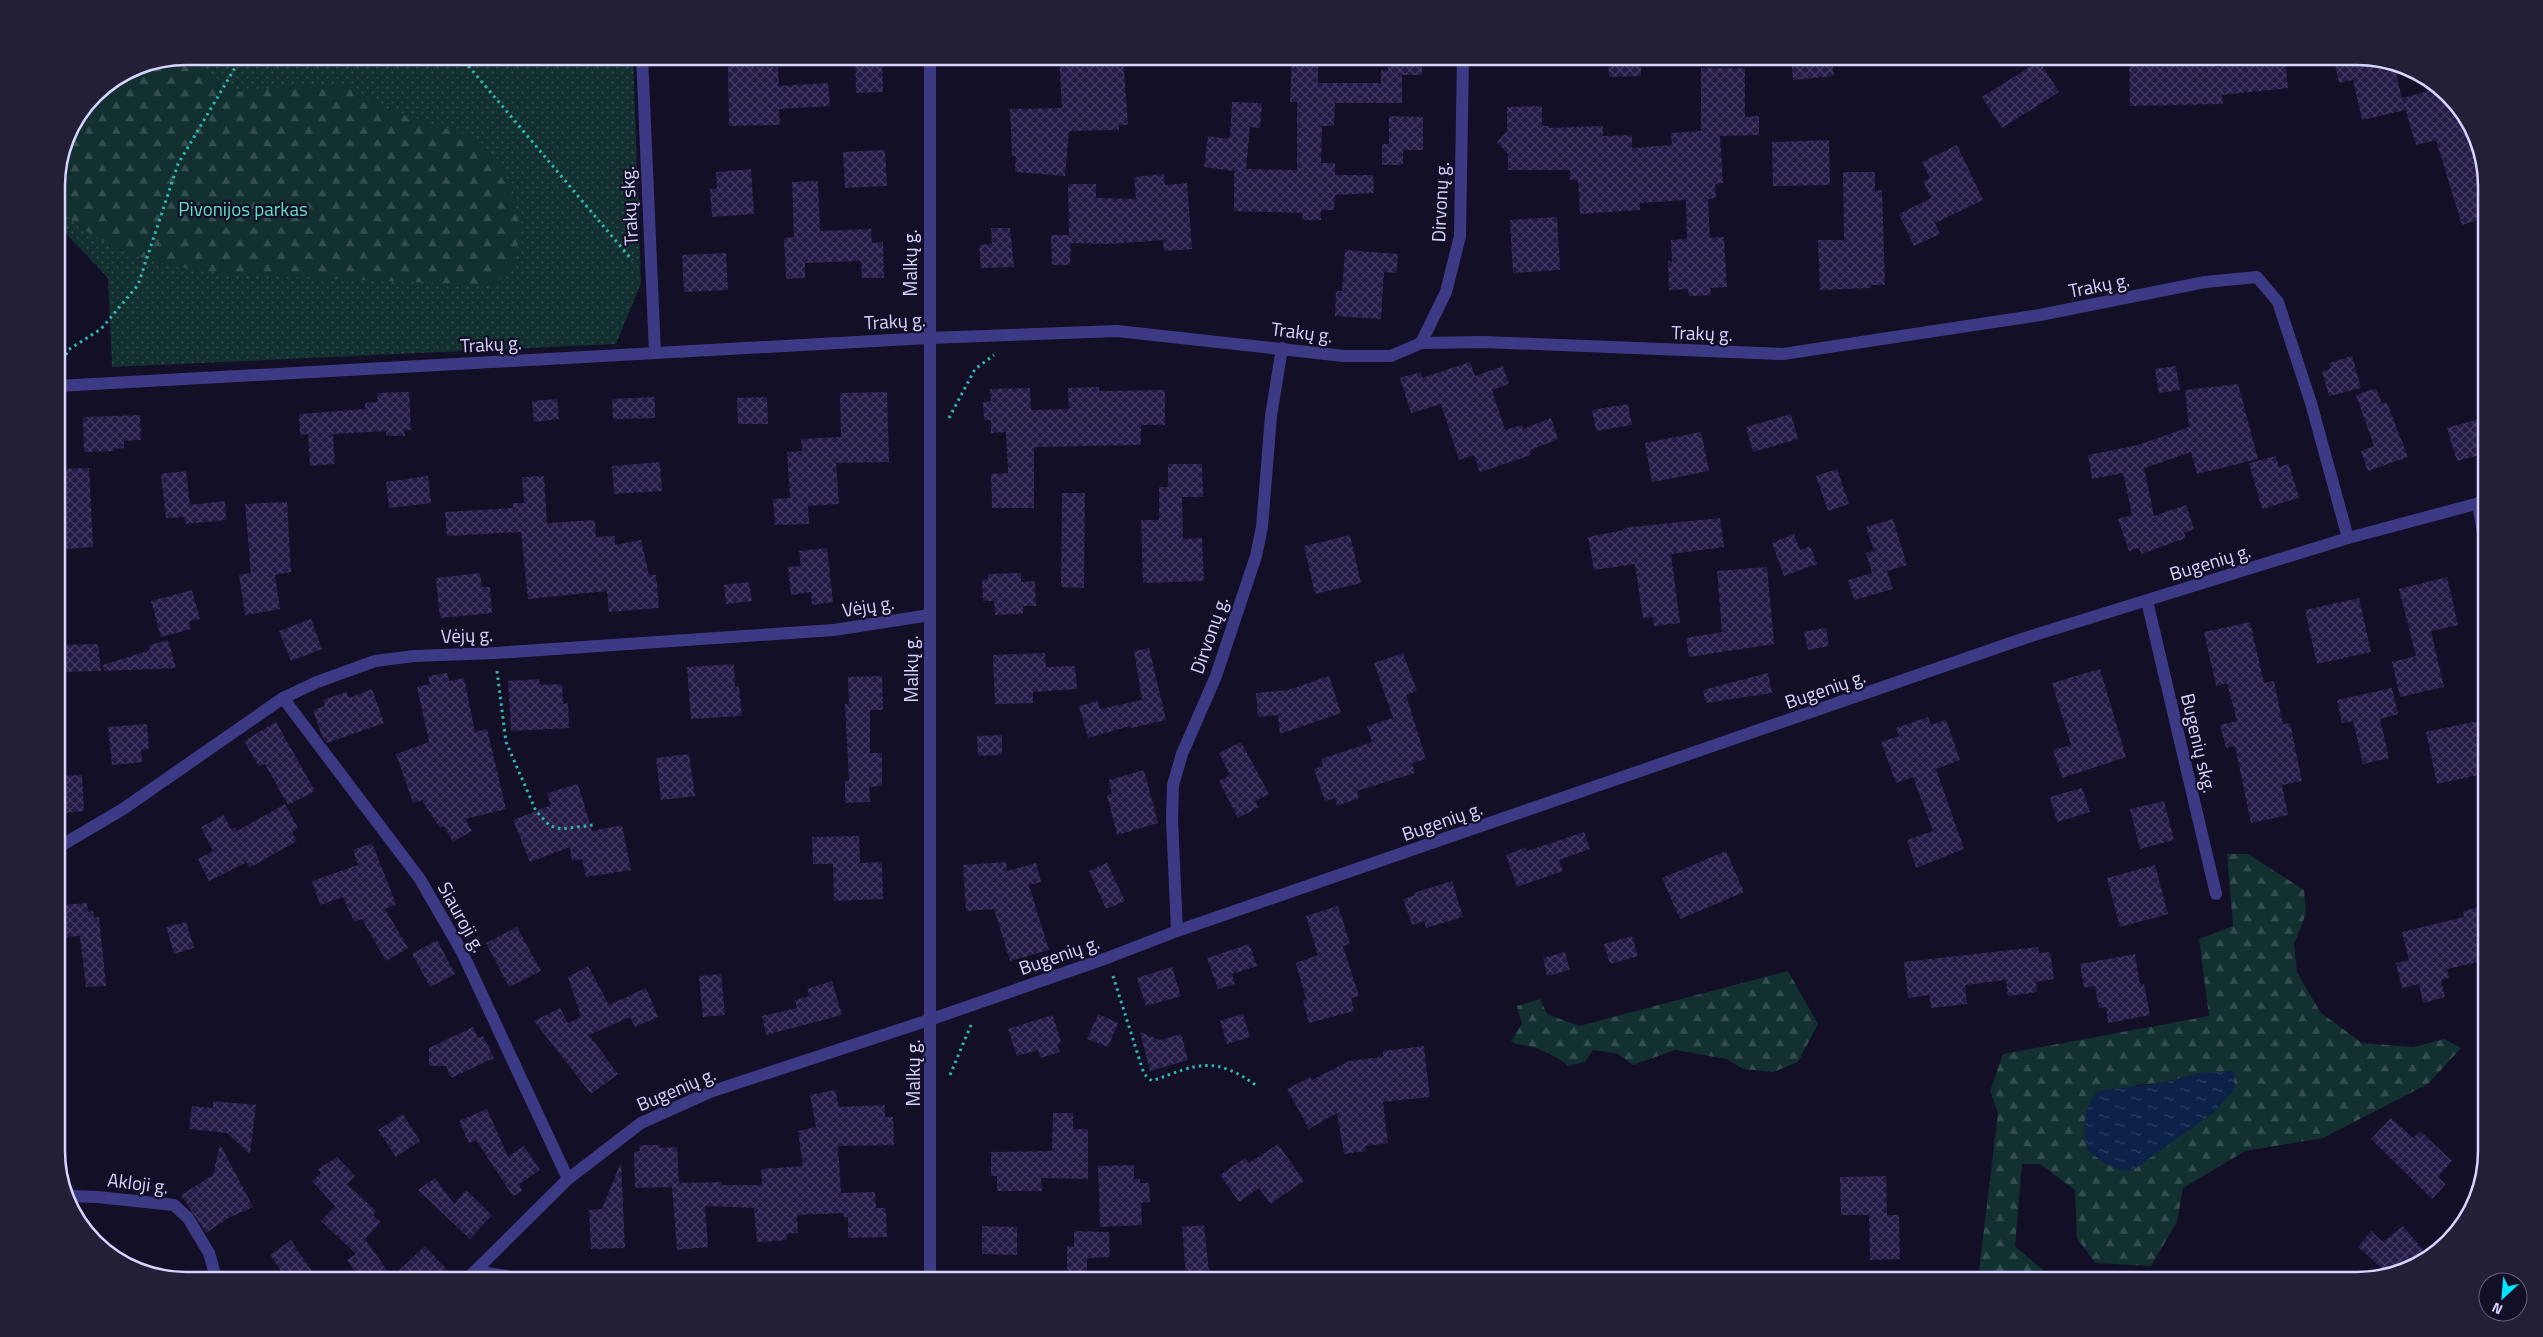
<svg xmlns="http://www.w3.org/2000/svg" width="2543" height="1337" viewBox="0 0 2543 1337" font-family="'Titillium Web',sans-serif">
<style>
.grass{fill:url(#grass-dots)}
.forest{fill:url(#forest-firs);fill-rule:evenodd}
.water{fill:url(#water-ripples)}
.building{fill:url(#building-cross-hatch)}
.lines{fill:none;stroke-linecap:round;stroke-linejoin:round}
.path{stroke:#2fb8b0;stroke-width:3;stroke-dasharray:2.5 4;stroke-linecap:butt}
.minor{stroke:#3d3a85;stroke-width:12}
.labels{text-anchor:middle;stroke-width:4.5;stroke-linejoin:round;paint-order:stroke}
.street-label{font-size:19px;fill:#d9d4ff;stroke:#130f26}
.park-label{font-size:19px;fill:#5fe0c0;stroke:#130f26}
.rim{fill:none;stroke:#d9d4ff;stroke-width:2.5}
</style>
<defs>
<pattern id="grass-dots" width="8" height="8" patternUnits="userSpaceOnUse" patternTransform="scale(1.25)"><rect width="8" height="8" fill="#12302f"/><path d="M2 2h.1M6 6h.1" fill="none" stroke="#344d4e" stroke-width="1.8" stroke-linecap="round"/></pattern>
<pattern id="forest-firs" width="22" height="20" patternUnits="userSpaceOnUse" patternTransform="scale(1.25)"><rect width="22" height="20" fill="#12302f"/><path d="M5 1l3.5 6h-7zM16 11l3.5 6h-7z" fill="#344d4e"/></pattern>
<pattern id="water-ripples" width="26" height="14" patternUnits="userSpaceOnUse" patternTransform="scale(1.25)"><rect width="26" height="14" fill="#0c2248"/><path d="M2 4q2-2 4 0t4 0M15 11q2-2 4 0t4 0" fill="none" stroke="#2f4163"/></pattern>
<pattern id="building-cross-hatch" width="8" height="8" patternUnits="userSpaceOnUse" patternTransform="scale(1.25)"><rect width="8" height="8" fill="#241b47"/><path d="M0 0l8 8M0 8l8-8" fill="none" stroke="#433b63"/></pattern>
</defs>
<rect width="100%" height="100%" fill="#130f26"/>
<path class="grass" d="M186,56H633L641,283L616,344L112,367L108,278L57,224V178L66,136L94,94L136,66Z"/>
<g class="forest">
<path d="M186,56H191L204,72L243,93L292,85L350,86L386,109L442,128L474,135L504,171L520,226L516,262L494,285C440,283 386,281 331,279C239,275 126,278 57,207V178L66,136L94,94L136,66Z"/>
<path d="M2227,854H2248L2304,890L2306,914L2294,944L2297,972L2320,1012L2362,1043L2414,1047L2444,1039L2461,1048L2428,1084L2323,1138L2245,1151L2183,1188L2177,1222L2151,1266L2095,1263L2077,1238L2075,1190L2040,1164H2022L2015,1246L2044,1271L2046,1281H1973L1979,1271L1998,1113L1990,1091L2003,1054L2209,1016L2199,939L2233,926ZM2201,1073L2214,1112L2176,1138L2135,1085L2162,1083Z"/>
<path d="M1788,971L1818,1024L1798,1062L1773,1072L1743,1069L1727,1059L1675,1050L1633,1065L1618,1054L1593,1050L1585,1062L1568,1066C1558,1057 1545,1051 1533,1047C1524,1044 1519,1047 1511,1041L1522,1024L1517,1006L1540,999L1547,1014L1579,1026Z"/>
</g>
<path class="water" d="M2234,1071L2235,1089L2214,1112L2132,1171C2114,1171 2101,1161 2087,1150C2083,1127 2082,1109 2098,1091L2162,1083L2201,1073Z"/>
<g class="building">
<path d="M855,56H882L883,92L856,93Z"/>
<path d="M1059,56H1123L1128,125H1119V130L1069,131L1065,176L1015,172L1016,156H1012L1010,109L1062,108Z"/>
<path d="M1292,56H1318V83H1381V70H1388V56H1422V75H1402V103H1335L1334,126H1322L1321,163H1335V175H1373L1374,193L1335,195L1334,210H1321V220H1302L1303,213L1234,211V171L1204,167L1208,136L1228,139L1230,136L1232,102L1262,103L1260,128L1250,127L1246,169L1297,170V102H1290Z"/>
<path d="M1608,56H1641V76L1609,77Z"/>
<path d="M1791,56H1832L1834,76L1793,80Z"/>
<path d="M2129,56H2215L2216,67L2285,58L2288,88L2222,95L2223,104L2130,106Z"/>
<path d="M2333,56H2357L2394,65L2405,110L2362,120L2353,80L2339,83Z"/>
<path d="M2039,61L2059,92L2002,128L1982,97Z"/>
<path d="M754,65V67H778L779,86L828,83L830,106L779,109L780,125L729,126L728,66Z"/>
<path d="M1701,68H1745V117L1759,116V135L1720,136L1723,183L1715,184L1716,198L1708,199L1710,238L1724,237L1727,287L1710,288L1711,295L1689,296L1688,289L1669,290L1668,261L1672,262L1671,240L1687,239L1686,200L1640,203V210L1580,214L1578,180H1570V170H1508V154L1497,142L1507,131V107L1542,106V126H1549V128L1603,126V136L1632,135V148L1672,145L1671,133L1701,131Z"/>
<path d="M2436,89L2465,114L2486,178V217L2462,225L2436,140L2416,145L2402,98Z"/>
<path d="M1389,116L1423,117V150H1403V165H1382V144H1389Z"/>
<path d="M1829,140L1830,185L1773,186L1772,142Z"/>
<path d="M1957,145L1983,200L1935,223L1940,234L1914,246L1899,214L1931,198L1923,181L1930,178L1922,162Z"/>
<path d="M885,150L887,186L845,188L843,152Z"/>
<path d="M751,169L754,214L712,217L710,189L717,188L716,172Z"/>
<path d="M1843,172H1875V191L1882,190L1885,285H1871V288L1820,290L1818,240H1844Z"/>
<path d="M1164,174L1165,185L1187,183L1192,249L1164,251L1163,240L1110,244L1071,243L1070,265H1052L1051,235H1069L1068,184H1096V198L1136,199L1134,177Z"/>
<path d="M818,181L820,231L871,229L872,243L883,242L884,278H862L861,261L805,263V278L786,279L784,238L794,237L792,182Z"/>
<path d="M1557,217L1560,270L1513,273L1510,220Z"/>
<path d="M991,228H1010L1014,267L981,268L979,245L992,244Z"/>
<path d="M1345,250L1398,254L1397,273L1384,272L1381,319L1335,316L1336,291H1342Z"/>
<path d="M726,253L728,290L684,292L682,255Z"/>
<path d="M2352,356L2361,388L2329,396L2322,371L2330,369L2329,363Z"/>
<path d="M1470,362L1475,376L1503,366L1509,384L1492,390L1505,430L1522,425L1523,429L1551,418L1558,439L1530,450L1531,455L1480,472L1474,455L1459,460L1441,404L1411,413L1400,378L1421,372L1422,378Z"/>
<path d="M2176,366L2180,390L2159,393L2155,369Z"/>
<path d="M2238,384L2258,459L2197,474L2191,452L2144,468L2154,516L2186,505L2194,529L2184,533L2186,538L2141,554L2139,548L2129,551L2118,519L2132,515L2123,473L2092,479L2088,455L2138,445L2189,427L2185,390Z"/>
<path d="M1099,387V391L1165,390V425H1141V445L1034,447V508H992L991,474L1008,473L1006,432L991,433V420H984L983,402L991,401L990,389L1030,388L1031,410L1069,409L1068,388Z"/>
<path d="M2376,388L2382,404L2387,403L2408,457L2368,471L2361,451L2374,446L2356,395Z"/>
<path d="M409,392L411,430H404L405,436H386V431L333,434L335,464L310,466L308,434L300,435L299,414L365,409V403L378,402L377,393Z"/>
<path d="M887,392L889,462L836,463L839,504L808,506L809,524L775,525L773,499L790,498L787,452L802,451L801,439L841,437L840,393Z"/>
<path d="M655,397V418L613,419L612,399Z"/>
<path d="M767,397L768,424H738L737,398Z"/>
<path d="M557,399L559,419L534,422L532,401Z"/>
<path d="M1628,404L1632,425L1596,431L1592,410Z"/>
<path d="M1791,414L1798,439L1753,452L1746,427Z"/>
<path d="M140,415L141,440L124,441V448L114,449V451L84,452L83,417Z"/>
<path d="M2487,417V453L2457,461L2447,428Z"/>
<path d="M1701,432L1709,471L1652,482L1645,443Z"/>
<path d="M2276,456L2279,467L2289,464L2299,498L2262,509L2249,463Z"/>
<path d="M660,462L662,491L614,494L612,466Z"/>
<path d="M1168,464H1202L1203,497H1182L1183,539L1202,538L1204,581L1143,583L1141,520H1159V487H1168Z"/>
<path d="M89,468L93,547L64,549L61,469Z"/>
<path d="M1837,469L1849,504L1828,511L1816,476Z"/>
<path d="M186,471L190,505L225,501L226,520L186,524L184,517L166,518L161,474Z"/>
<path d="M428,476L431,503L389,508L386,482Z"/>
<path d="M544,476L547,523L595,520L596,537L615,536V545L641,540L649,575H656L659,608L609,612L607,591L528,599L521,532L447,536L445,512L513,508V503H524L522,477Z"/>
<path d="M1062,493H1085L1084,588L1061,587Z"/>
<path d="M287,502L291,572L275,575L280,609L245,615L239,575L251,573L245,504Z"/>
<path d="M1720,518L1724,547L1671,554L1680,623L1654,626L1653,617L1643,618L1635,564L1594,570L1588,537L1623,530V528Z"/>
<path d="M1893,519L1907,565L1887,571L1893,589L1854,600L1848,580L1872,573L1866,553L1874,551L1866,527Z"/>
<path d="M1794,534L1800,550L1810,546L1817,564L1784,576L1772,543Z"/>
<path d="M1350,535L1361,583L1315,594L1304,546Z"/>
<path d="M827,548L833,602L812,605L811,592L791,595L788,567L801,566L799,551Z"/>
<path d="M1767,567L1774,644L1689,657L1686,638L1722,632L1717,571Z"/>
<path d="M480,573L482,587H490L492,613L440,618L436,578Z"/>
<path d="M1021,573V582L1035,581L1036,606H1023V614L995,615L994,601H983L982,579H988V574Z"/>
<path d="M2447,577L2458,625L2431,631L2444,687L2400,697L2392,662L2416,656L2399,589Z"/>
<path d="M749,582L752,601L726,604L724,585Z"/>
<path d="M192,590L200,619L189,621L191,629L161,637L151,601Z"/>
<path d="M2359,598L2371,652L2317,664L2305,610Z"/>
<path d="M311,619L322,649L291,661L279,631Z"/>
<path d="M2250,622L2264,683L2274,681L2283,724L2290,723L2302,781L2282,785L2288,815L2251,823L2235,746L2226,748L2220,725L2237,721L2227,683L2216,686L2204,632Z"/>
<path d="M1826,628L1829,646L1808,650L1804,632Z"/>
<path d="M168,640L176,668L104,671L103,665L150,650L149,645Z"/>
<path d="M98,644L101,671L57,672V645Z"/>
<path d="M1149,648L1166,720L1131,728L1130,726L1088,738L1079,706L1098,701L1100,709L1142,700L1134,651Z"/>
<path d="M1045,653L1046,667L1075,666L1077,689L1033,692V703L995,704L993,655Z"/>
<path d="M1403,653L1417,691L1406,695L1426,759L1412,763L1415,773L1357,791L1359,798L1337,806L1335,798L1325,801L1314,769L1323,766L1321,759L1372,742L1367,726L1393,718L1374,663Z"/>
<path d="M734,664L735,687L739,686L742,716L691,719L687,667Z"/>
<path d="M2100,669L2126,757L2062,778L2053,750L2071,745L2052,683Z"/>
<path d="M447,673L449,681L464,678L475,732L487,729L506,809L465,819L472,831L453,842L444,826L440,828L422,800L413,803L396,754L429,742L417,687L430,684L428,676Z"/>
<path d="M1768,673L1772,693L1706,703L1703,690Z"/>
<path d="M882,676L883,710H870V753H882V786L869,787L870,802L845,803V781H849L845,704H849L848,677Z"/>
<path d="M1329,676L1341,713L1280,734L1278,715L1258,717L1256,693L1288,690Z"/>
<path d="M539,679L540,685L562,684L563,704L568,703L569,728L511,731L508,681Z"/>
<path d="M2392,688L2398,714L2380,719L2389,758L2363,764L2353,721L2342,723L2337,700Z"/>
<path d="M372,689L384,723L327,743L322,736L313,710L325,706L323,700L346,692L349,698Z"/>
<path d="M1928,717L1931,725L1946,720L1960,760L1936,769L1964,849L1916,868L1907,840L1933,831L1913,777L1896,783L1881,742L1899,736L1896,728Z"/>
<path d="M2478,721L2487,758V773L2437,784L2426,732Z"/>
<path d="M276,722L315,791L288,805L265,764L259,767L244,741Z"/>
<path d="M147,724L149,749L141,750L142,762L112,765L108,727Z"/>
<path d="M1002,735V755L978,756L977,736Z"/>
<path d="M1241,742L1269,794L1255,801L1259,807L1238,818L1219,781L1230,775L1219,753Z"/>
<path d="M689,754L695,796L661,800L656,758Z"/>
<path d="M1144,770L1158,823L1117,835L1107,795L1112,794L1109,780Z"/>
<path d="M82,775L84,811L64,813L61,776Z"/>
<path d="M578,784L592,831L622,825L631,870L586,877L582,859L572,861L570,847L530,862L513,820L551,805L547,793Z"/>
<path d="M2082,788L2090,812L2057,822L2050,797Z"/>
<path d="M2164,801L2174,840L2140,849L2130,809Z"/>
<path d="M285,804L298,828L292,832L297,841L249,868L247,862L209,881L198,859L213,851L201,827L224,815L231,829L236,827L237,831Z"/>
<path d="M1584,832L1590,849L1559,860L1563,871L1517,887L1506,855L1526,847L1527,851Z"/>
<path d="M859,836L860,863L882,862L883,899L834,901L833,864H813L812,837Z"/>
<path d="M372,843L396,904L385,909L408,948L386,961L362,919L354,922L343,897L320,905L312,881L358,865L353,850Z"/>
<path d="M1726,851L1744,892L1680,919L1662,878Z"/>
<path d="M1006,862L1007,871L1036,863L1041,882L1029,885L1049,950L1010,961L994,909L966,911L963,865Z"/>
<path d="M1107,863L1125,901L1106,909L1089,871Z"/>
<path d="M2155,865L2168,914L2120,927L2107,878Z"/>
<path d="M1452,881L1463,917L1426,928L1424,921L1412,925L1403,899L1415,895L1414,893Z"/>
<path d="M87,903L88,912L93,911L94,918L99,917L106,986L86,987L80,936L65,937L62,905Z"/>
<path d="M2487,905V960L2447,969L2449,978L2441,980L2445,997L2423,1003L2419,984L2402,988L2396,963L2409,960L2402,932L2464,917L2463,911Z"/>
<path d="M1338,906L1350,944L1343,946L1359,996L1351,998L1354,1011L1309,1023L1303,1000L1306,999L1296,963L1318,955L1306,916Z"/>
<path d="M186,922L194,948L174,954L166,927Z"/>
<path d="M517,927L541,971L509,987L486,943Z"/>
<path d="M1632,936L1638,956L1610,964L1604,944Z"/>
<path d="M437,940L455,974L430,987L412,954Z"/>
<path d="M1249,944L1257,966L1232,974L1235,984L1218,989L1207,958Z"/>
<path d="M2038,947L2039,953L2050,952L2054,979L2036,982L2037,992L2008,996L2006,980L1965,985L1967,1004L1931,1008L1929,995L1908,998L1904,962Z"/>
<path d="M1565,952L1570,970L1547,976L1543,958Z"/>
<path d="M2135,954L2140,985L2144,984L2150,1015L2108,1023L2106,1007L2099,1008L2095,986L2084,988L2080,964Z"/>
<path d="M588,966L609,1005L646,988L658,1017L635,1027L630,1017L589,1035L618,1074L591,1094L534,1021L560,1008L568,1023L581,1017L568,977Z"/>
<path d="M1172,967L1181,996L1146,1006L1137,978Z"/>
<path d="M721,974L725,1015L703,1017L699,976Z"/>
<path d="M832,981L842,1015L766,1035L762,1016L797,1008L795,1000L810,996L807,989Z"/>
<path d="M1098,1014L1118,1023L1108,1047L1087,1039Z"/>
<path d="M1243,1014L1250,1037L1227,1044L1220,1021Z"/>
<path d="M1053,1015L1061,1043L1057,1044L1060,1052L1040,1058L1038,1050L1017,1056L1008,1029Z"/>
<path d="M473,1027L478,1038L483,1036L494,1058L451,1078L446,1066H429V1048Z"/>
<path d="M1140,1032L1160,1040L1181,1034L1188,1060L1150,1071Z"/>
<path d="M1424,1046L1430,1097L1383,1102L1388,1143L1365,1146L1366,1151L1344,1154L1337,1113L1309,1129L1287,1089L1310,1077L1312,1080L1349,1061L1383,1057V1051Z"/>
<path d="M835,1090L839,1107L885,1105V1117H893L894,1145L838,1146L841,1193L875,1192L876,1208H886L887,1237L848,1238V1217L844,1218L843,1213L797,1215L798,1233L786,1234L787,1240L757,1242L754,1208L705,1206L708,1247L677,1250L672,1187L635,1188L634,1152L640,1151L639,1145H660V1148L677,1147L679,1183L721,1182V1185H762L761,1169L803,1166L798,1131L816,1127L810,1095Z"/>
<path d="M213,1101L256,1105L250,1154L227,1133L189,1129L192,1106L213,1108Z"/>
<path d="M487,1109L508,1157L524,1146L540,1170L519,1184L522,1191L513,1196L476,1140L469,1143L459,1121Z"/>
<path d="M1053,1113H1073V1129H1088V1179L1041,1178L1042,1191H997V1176H991V1152L1052,1151Z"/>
<path d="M403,1114L420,1141L396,1157L378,1130Z"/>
<path d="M2391,1118L2413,1138L2420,1131L2452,1161L2438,1177L2446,1184L2432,1199L2371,1139Z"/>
<path d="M220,1144L253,1207L228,1218L206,1233L181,1195L213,1175Z"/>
<path d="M1278,1144L1304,1181L1270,1204L1259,1188L1239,1202L1220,1175L1245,1158L1249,1163Z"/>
<path d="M337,1157L355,1176L347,1184L376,1211L373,1215L381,1222L365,1239L392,1277L425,1246L449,1272L440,1281H362L347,1260L356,1254L321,1221L335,1206L312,1181L321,1173L318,1169Z"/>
<path d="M621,1162L625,1248L591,1249L589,1210L602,1209Z"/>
<path d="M1134,1165V1179H1140V1183H1149L1150,1202L1141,1203L1142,1225L1100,1227L1098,1166Z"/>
<path d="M1886,1176L1887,1215H1841L1840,1177Z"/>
<path d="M435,1178L454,1204L466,1190L492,1215L470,1239L418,1190Z"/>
<path d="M1869,1215H1899L1900,1259L1870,1260Z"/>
<path d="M1204,1225L1209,1272L1186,1275L1182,1227Z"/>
<path d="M982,1226L1017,1227V1255L982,1254Z"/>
<path d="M2403,1226L2429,1257L2422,1263L2387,1273L2358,1247L2371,1231L2383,1242Z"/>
<path d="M1074,1231L1109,1232L1110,1257L1087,1258V1281H1067V1246L1074,1247Z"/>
<path d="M291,1240L313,1273L302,1281H288L270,1255Z"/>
</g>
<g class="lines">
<g class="path">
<path d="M460,56L632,260"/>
<path d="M61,367L68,350L101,329L138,285L178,164L242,56"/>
<path d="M949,418L975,369L994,355"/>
<path d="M497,671L506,742L536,811L550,826L562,829L593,825"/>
<path d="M1113,976L1144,1074L1152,1081C1198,1064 1214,1055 1257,1086"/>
<path d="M950,1075L971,1025"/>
</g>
<g class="minor">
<path d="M642,56L655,353"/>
<path d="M1421,343L1446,292L1460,236L1463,56"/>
<path d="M57,386L928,338L1117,331L1344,356H1391L1421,343L1484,342L1783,354L2040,315L2205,282L2257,277L2278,302L2311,403L2348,538"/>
<path d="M2478,503L2487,558"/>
<path d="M2147,601L2216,894"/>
<path d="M283,698L420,879L462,952L568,1179"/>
<path d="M57,848L123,809L283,698L317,682L375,661L414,656L495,653L834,630L930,615"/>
<path d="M1177,931L1172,820L1173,785L1182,754L1216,676L1256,556L1262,527L1271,416L1282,348"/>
<path d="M69,1196L97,1197L174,1205L188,1218L209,1253L217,1281"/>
<path d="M475,1271L538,1281"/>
<path d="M465,1281L568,1179L641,1123L710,1092L932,1019L1107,958L1177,931L2025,638L2348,538L2487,501"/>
<path d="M623,1281L930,1278"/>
<path d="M930,1281C933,873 927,464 930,56"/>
</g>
</g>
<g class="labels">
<g class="street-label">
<text transform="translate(1440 202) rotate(-87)" y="7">Dirvonų g.</text>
<text transform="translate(629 206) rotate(-93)" y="7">Trakų skg.</text>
<text transform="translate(910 263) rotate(-90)" y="7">Malkų g.</text>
<text transform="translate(2099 285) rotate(-11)" y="7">Trakų g.</text>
<text transform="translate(895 321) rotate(-3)" y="7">Trakų g.</text>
<text transform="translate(1302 332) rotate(7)" y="7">Trakų g.</text>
<text transform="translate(1702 333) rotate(2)" y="7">Trakų g.</text>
<text transform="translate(491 344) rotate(-3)" y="7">Trakų g.</text>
<text transform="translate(2210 562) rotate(-17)" y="7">Bugenių g.</text>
<text transform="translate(868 606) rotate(-9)" y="7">Vėjų g.</text>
<text transform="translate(467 635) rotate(-2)" y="7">Vėjų g.</text>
<text transform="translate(1209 635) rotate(-71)" y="7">Dirvonų g.</text>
<text transform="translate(911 669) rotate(-90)" y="7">Malkų g.</text>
<text transform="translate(1825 689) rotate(-19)" y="7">Bugenių g.</text>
<text transform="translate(2199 743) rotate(77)" y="7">Bugenių skg.</text>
<text transform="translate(1442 821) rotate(-19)" y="7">Bugenių g.</text>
<text transform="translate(462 917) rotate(61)" y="7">Siauroji g.</text>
<text transform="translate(1059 955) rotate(-19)" y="7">Bugenių g.</text>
<text transform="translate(913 1073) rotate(-90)" y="7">Malkų g.</text>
<text transform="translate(676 1089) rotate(-23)" y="7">Bugenių g.</text>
<text transform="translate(138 1183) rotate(7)" y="7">Akloji g.</text>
</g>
<g class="park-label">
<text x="243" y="216">Pivonijos parkas</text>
</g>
</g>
<path d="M0 0H2543V1337H0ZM186 65H2357A121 121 0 0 1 2478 186V1151A121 121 0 0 1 2357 1272H186A121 121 0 0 1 65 1151V186A121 121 0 0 1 186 65Z" fill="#231f37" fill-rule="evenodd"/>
<path class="rim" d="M186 65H2357A121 121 0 0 1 2478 186V1151A121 121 0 0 1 2357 1272H186A121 121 0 0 1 65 1151V186A121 121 0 0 1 186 65Z"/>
<g transform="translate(2503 1297) rotate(206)"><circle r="24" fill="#130f26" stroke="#625e7d"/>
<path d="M0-4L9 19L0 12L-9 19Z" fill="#00e5ff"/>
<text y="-8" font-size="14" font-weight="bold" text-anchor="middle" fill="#d9d4ff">N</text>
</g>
</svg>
